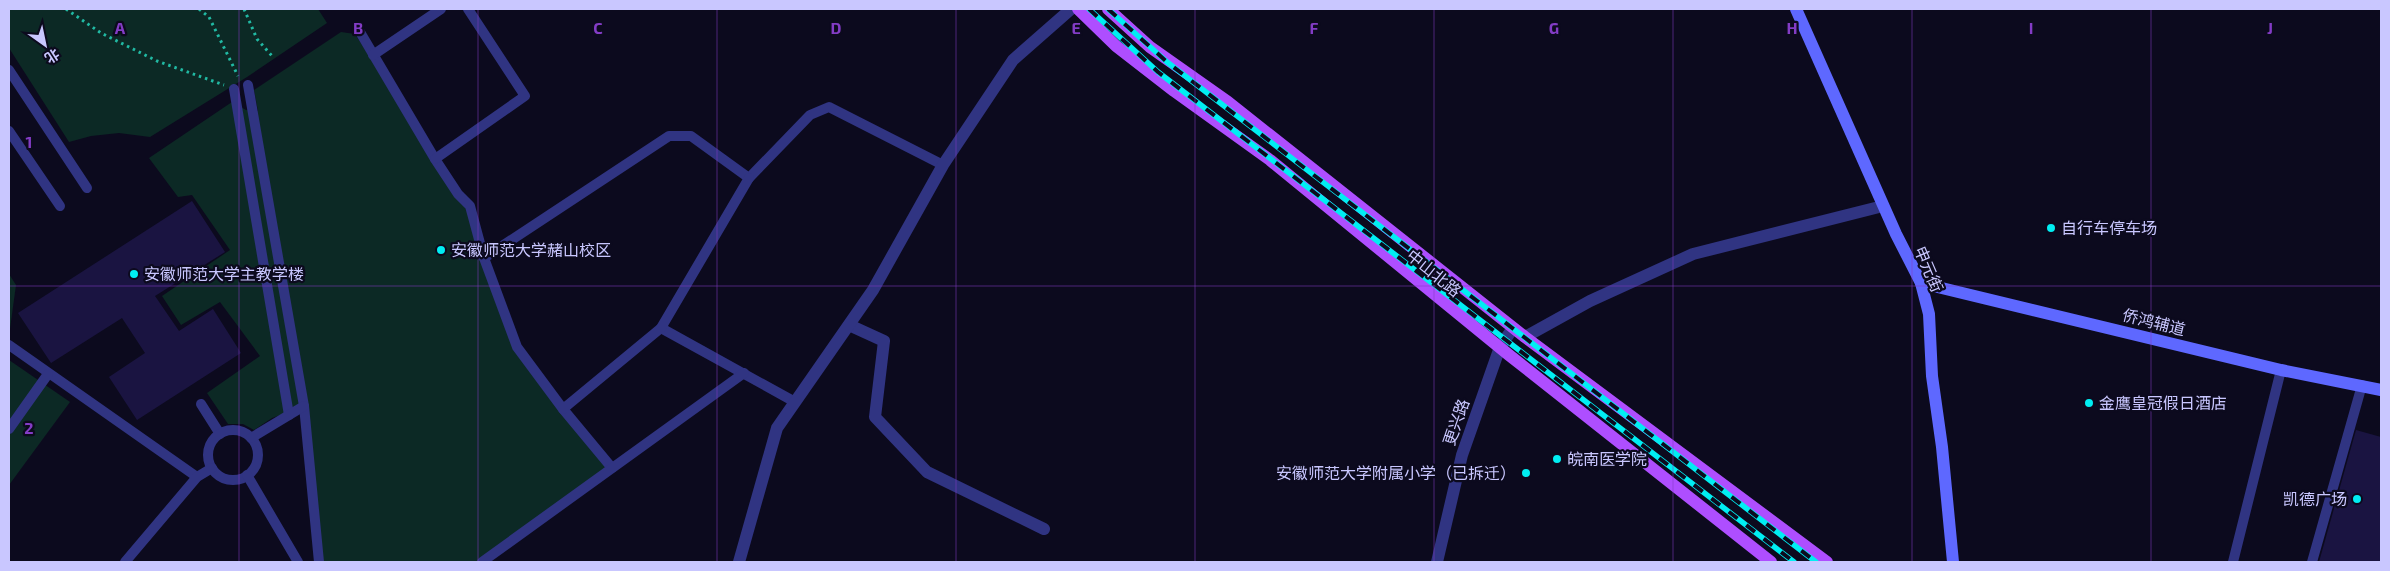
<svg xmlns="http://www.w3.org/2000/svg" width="2390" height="571" viewBox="0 0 2390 571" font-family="'Exo 2','Noto Sans SC',sans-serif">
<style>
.green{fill:#0c2925}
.building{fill:#1a1441}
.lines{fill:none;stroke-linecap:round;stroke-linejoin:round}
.path{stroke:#21b9a3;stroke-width:3;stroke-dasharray:2.5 4;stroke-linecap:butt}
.lane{stroke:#303482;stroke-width:10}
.street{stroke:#303482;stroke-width:12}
.secondary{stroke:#5e68ff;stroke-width:12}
.primary{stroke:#ae4eff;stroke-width:12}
.rail-casing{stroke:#00eef2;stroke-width:5.5}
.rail{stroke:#0c0a1e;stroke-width:4;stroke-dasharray:11;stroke-linecap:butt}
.grid{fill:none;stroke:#833cc5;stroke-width:1;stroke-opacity:0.55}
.poi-dot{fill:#00eef2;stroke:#0c0a1e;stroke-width:2}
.labels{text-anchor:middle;stroke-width:4.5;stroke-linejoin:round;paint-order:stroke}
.poi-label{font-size:16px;fill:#c9c7ff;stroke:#0c0a1e;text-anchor:start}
.street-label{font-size:16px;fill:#c9c7ff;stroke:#0c0a1e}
.grid-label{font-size:16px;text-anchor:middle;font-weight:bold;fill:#833cc5;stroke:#0c0a1e;stroke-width:4.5;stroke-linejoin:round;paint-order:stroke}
</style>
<rect width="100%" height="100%" fill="#0c0a1e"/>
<g class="green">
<path d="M9,9H318L327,23L247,77L150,137L119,133L91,136L69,142L9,48Z"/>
<path d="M341,32L355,34L458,194L470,206L517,347L612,468L482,562H319L303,407L272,418L254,430L243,424H228L207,393L260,356L220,302L181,325L162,296L230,250L192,195L178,197L149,158L232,102L246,110L258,111L254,90Z"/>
<path d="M9,274L16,285L9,336Z"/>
<path d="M9,360L70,402L9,485Z"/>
</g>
<g class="building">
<path d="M192,201L225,252L155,296L179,331L213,309L241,353L137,420L109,377L145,353L122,318L51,363L18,313Z"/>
<path d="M2356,430L2381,437V562H2319Z"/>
</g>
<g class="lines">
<g class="path">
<path d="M66,9L101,33L157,61L224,85"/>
<path d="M199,9L209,17L238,76"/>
<path d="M244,9L257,39L272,56"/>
</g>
<g class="lane">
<path d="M360,32L435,159L458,194L470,206L484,258L517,347L563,409L612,468"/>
<path d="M373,55L441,9"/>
<path d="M9,70L87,188"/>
<path d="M248,85L304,406L319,562"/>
<path d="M234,89L289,415"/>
<path d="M9,131L60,206"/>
<path d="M435,159L525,96L468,9"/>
<path d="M484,258L669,136H691L749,178L810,115L829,107L943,165"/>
<path d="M661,328L795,402"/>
<path d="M9,345L197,477"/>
<path d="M201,404L220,434"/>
<path d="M563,409L661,328L749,178"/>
<path d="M9,429L48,374"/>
<circle cx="233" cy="455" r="25"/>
<path d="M251,438L304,406"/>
<path d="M247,475L298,562"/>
<path d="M125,562L197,477L212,468"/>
<path d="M482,562L744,373"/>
<path d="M2233,562L2281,370"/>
<path d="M2312,562L2362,385"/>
</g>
<g class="street">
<path d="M849,325L884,341L875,417L927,472L1044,529"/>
<path d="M1525,337L1590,301L1693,254L1883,206"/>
<path d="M739,562L777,428L873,290L943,165L1013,60L1071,9"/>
<path d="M1437,562L1462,455L1500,347L1513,328"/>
</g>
<g class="secondary">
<path d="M1796,9L1896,234L1921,283L1929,314L1932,376L1942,447L1953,562"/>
<path d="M1921,283L2281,370L2381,390"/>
</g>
<g class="primary">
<path d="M1078,9L1116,46L1174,91L1270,160L1509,355L1771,562"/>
<path d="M1108,9L1150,47L1228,102L1525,337L1827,562"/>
</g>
<defs>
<g id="rail">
<path d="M1089,9L1158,72L1794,562"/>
<path d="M1108,9L1167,62L1816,562"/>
</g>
</defs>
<use href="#rail" class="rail-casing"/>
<use href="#rail" class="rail"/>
</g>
<path class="grid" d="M239,9V562M478,9V562M717,9V562M956,9V562M1195,9V562M1434,9V562M1673,9V562M1912,9V562M2151,9V562M9,286H2381"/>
<g class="poi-dot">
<circle cx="2051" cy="228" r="5"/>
<circle cx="441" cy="250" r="5"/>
<circle cx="134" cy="274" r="5"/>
<circle cx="2089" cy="403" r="5"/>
<circle cx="1557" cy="459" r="5"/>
<circle cx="1526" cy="473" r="5"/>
<circle cx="2357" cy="499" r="5"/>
</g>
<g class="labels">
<g class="poi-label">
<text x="2061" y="234">自行车停车场</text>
<text x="451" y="256">安徽师范大学赭山校区</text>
<text x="144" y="280">安徽师范大学主教学楼</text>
<text x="2099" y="409">金鹰皇冠假日酒店</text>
<text x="1567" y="465">皖南医学院</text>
<text x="1516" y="479" text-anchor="end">安徽师范大学附属小学（已拆迁）</text>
<text x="2347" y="505" text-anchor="end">凯德广场</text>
</g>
<g class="street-label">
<text transform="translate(1929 269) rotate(67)" y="6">申元街</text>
<text transform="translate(1434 273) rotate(39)" y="6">中山北路</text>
<text transform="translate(2154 322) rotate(14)" y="6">侨鸿辅道</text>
<text transform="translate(1456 422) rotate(-71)" y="6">更兴路</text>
</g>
</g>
<g class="grid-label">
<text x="120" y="34">A</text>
<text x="358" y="34">B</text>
<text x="598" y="34">C</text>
<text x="836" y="34">D</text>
<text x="1076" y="34">E</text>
<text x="1314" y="34">F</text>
<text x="1554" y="34">G</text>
<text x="1792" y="34">H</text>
<text x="2031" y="34">I</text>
<text x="2270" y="34">J</text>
<text x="29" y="148">1</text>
<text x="29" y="434">2</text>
</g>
<rect width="2390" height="571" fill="none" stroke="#c9c7ff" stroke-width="20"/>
<g transform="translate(45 45) rotate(147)" stroke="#0c0a1e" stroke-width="4" paint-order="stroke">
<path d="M0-4L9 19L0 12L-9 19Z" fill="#c9c7ff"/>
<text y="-8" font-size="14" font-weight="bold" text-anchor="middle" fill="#c9c7ff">北</text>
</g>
</svg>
